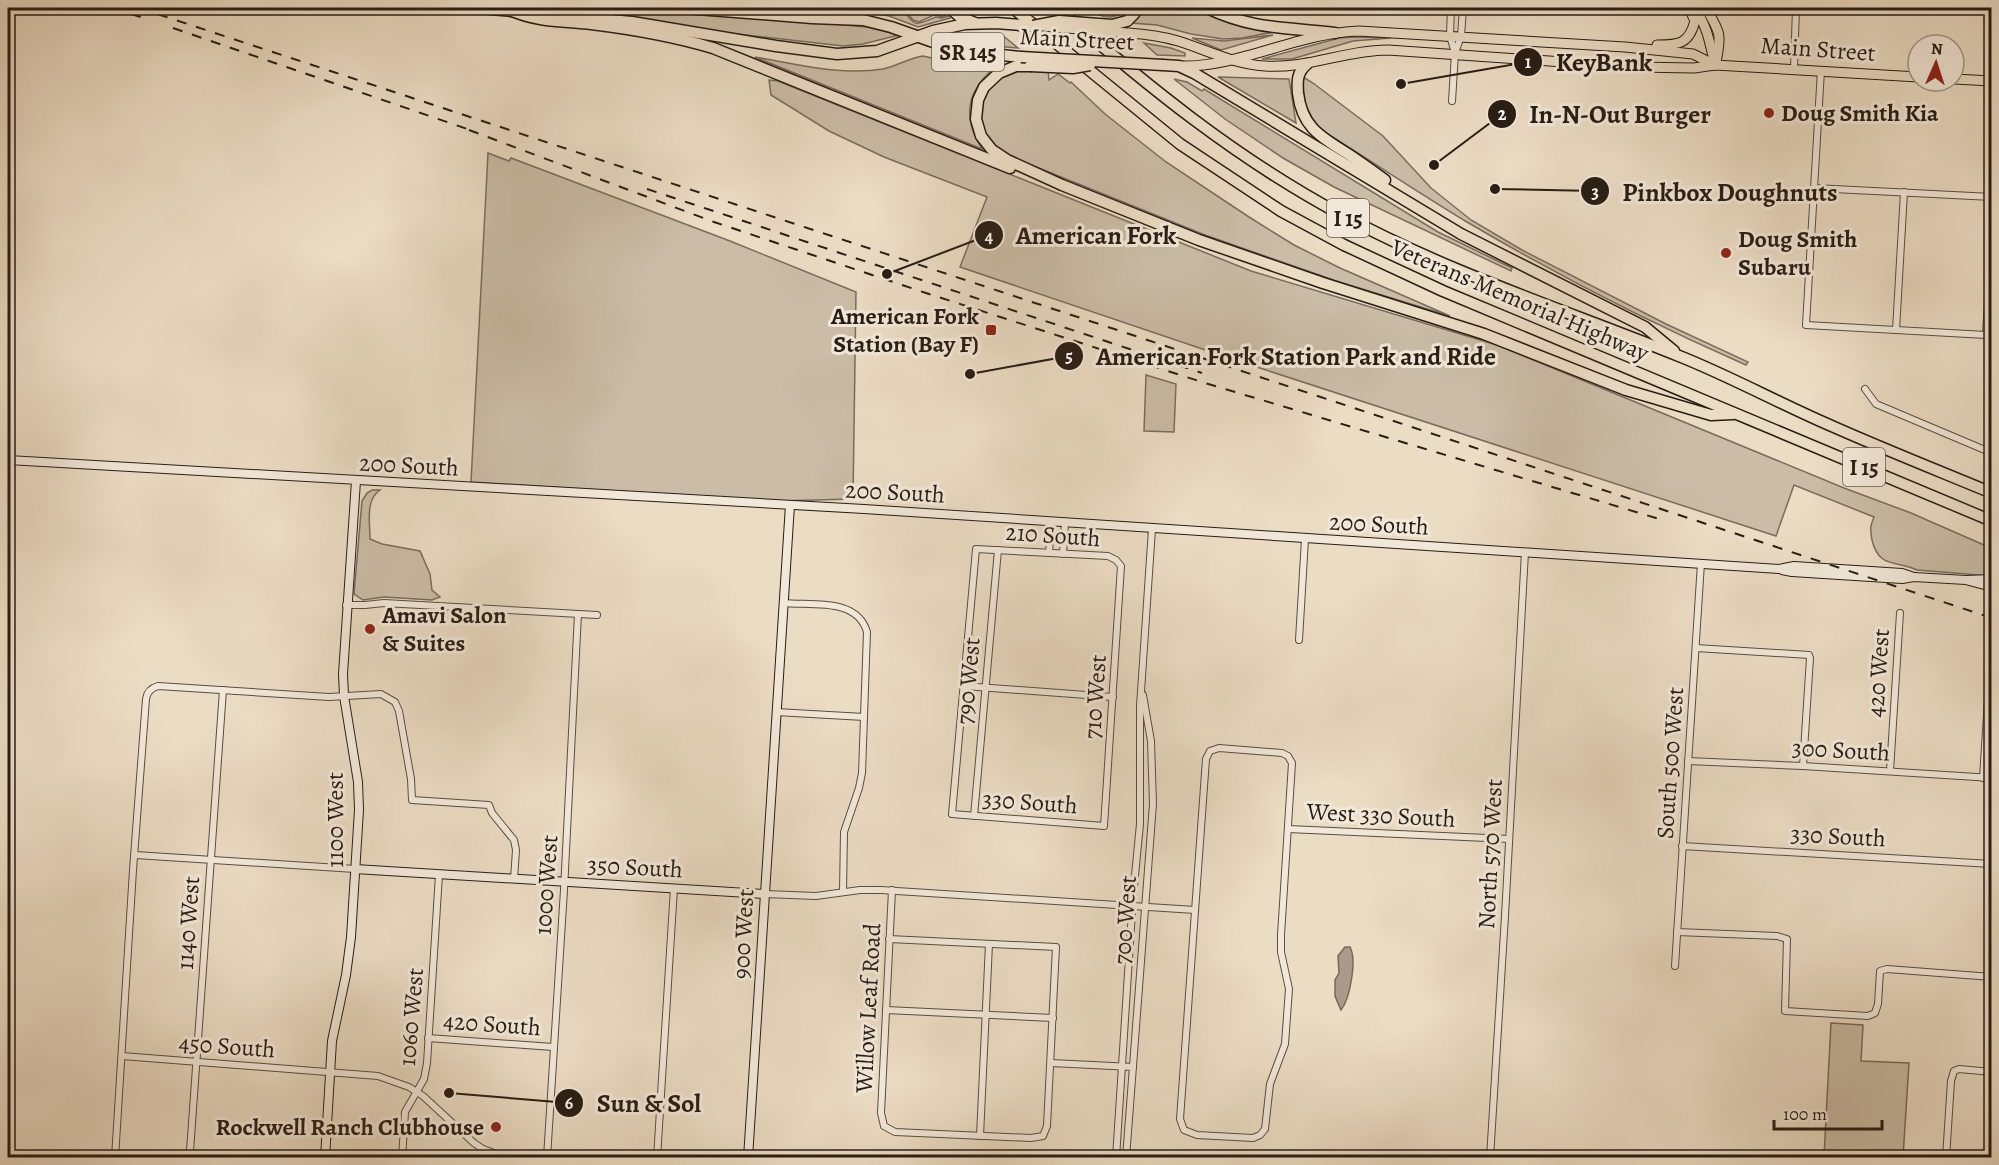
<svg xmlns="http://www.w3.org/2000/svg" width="1999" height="1165" viewBox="0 0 1999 1165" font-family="Alegreya,serif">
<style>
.green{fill:#cabca6;stroke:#796c5d;stroke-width:1.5}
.water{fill:#a99b88;stroke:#75695a;stroke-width:1.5}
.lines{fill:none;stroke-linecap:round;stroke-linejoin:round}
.street-casing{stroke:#594d40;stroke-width:8}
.secondary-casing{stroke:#281d14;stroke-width:10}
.primary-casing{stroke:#281d14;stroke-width:11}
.highway-casing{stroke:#281d14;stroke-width:13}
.street{stroke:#f2e8d9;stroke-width:6}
.secondary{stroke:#f2e8d9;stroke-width:8}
.primary{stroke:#ebdcc4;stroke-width:9}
.highway{stroke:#ebdcc4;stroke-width:10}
.rail{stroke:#281d14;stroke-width:2;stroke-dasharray:10 10;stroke-linecap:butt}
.primary-bridge-casing{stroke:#281d14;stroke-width:11;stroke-linecap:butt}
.highway-bridge-casing{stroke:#281d14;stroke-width:13;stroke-linecap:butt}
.primary-bridge{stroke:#ebdcc4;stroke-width:9}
.highway-bridge{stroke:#ebdcc4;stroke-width:10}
.poi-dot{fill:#8f2418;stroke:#f2e8d9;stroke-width:2}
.labels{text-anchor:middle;stroke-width:6;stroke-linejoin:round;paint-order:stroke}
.shield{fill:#f2e8d9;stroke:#655a4f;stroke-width:1.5}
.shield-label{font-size:22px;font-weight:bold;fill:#281d14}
.street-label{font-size:24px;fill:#281d14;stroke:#f2e8d9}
.poi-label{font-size:24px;font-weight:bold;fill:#281d14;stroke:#f2e8d9;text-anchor:start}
.leader{fill:none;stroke:#281d14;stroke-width:2}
.callout-dot{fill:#281d14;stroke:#f2e8d9;stroke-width:2}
.mark-label{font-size:18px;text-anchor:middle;font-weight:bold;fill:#fff}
.callout-label{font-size:26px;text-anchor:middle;font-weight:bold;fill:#281d14;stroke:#f2e8d9;stroke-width:6;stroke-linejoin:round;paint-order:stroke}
</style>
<rect width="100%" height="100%" fill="#ebdcc4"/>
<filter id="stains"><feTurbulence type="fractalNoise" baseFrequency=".00333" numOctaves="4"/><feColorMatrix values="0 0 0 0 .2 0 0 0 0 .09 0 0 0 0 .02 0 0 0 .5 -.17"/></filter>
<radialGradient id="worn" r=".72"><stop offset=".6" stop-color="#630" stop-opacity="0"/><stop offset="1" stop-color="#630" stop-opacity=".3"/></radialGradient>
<g class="green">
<path d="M856,8H900C918,26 911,27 936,17L942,18L948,16L950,18L918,27L889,16L853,10Z"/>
<path d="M903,8H939L946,14L943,17L934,15L919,22L913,20Z"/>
<path d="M1089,8H1133L1124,18L1122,14C1107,20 1100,17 1089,8Z"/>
<path d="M1143,8H1198L1231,23L1274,32L1242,38L1223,39L1191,34L1157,25L1131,23Z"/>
<path d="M710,13L867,27L899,35L863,44L843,46L719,32L616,14Z"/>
<path d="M983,34L1002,35L1018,48L970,44L956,40V38Z"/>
<path d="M1273,35L1221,50L1192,38L1224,41Z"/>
<path d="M1354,37L1391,38L1353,41L1292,59H1262L1339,38Z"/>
<path d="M1144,43L1171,48L1185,53V56L1157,55Z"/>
<path d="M923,56L972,67L997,66C977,81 964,102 972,128C974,136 979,143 982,149L755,57C796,64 842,76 883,69C897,66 909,58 923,56Z"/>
<path d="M1011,71H1048L1049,80L1058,74L1070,83L1071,82L1105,114L1166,162L1249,217L1294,245L1340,268L1450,316L1336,281L1205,235L999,152L983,137L978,104L997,75Z"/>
<path d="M1218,77L1289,79L1296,123Z"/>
<path d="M1303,77L1313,83L1383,136L1431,188L1471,220L1522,250L1666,324L1748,362L1746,365C1650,323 1557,275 1467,222C1417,192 1370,160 1321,130C1308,116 1299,96 1303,77Z"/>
<path d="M1174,79L1187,82L1202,91L1204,89L1438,232L1512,268L1511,271L1334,187L1283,158L1225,119Z"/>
<path d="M769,80L778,81L825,100L1251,271L1497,345L1844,488L1911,513L1991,548V576L1917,570C1896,560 1879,569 1872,540C1870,530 1870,526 1874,517L1794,485L1776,536L1232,359L960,267L987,197L884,157L829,131L771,95Z"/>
<path d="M488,153L509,161L511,158L730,241L856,292L853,499L776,501L471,482Z"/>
<path d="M1146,375L1176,384L1174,432L1144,431Z"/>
<path d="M372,490H380C365,500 370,522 370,539L382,544L420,551L430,574L432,590L440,597L432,600L384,597L363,600L354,594L362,501L367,493Z"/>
<path d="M1831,1023L1863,1025L1861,1061L1909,1063L1903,1157H1824Z"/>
</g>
<path class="water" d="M1345,947H1350C1357,960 1350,999 1341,1010L1335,996V980L1339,973L1338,956Z"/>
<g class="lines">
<defs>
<g id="street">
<path d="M1451,8L1450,36L1455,53"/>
<path d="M1794,68L1796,8"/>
<path d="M1821,70L1806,325L1986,335L1992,234"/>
<path d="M1452,101L1455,53L1461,36L1463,8"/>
<path d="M1814,188L1992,197"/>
<path d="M1896,330L1904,192"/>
<path d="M1865,389L1876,404L1992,453"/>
<path d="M976,549L1108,556L1116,560L1121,566L1104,826L952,814Z"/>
<path d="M1049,553L1051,521"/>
<path d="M1063,554L1065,523"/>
<path d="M783,603C811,606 857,597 867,632L862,773L859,788L844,832L843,892"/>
<path d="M346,605H365L384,603L597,615"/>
<path d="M1299,640L1305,539"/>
<path d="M1696,648L1809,655L1810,658L1803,766"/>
<path d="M964,686L1113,697"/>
<path d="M776,712L864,717"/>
<path d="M1219,748L1282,753L1288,756L1292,763L1281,935V952L1289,989L1285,1044L1270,1084L1265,1129L1260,1135L1253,1138L1197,1135L1184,1130L1180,1119L1206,759L1210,751Z"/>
<path d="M1688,761L1803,766L1992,778"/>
<path d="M1890,771L1900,613"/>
<path d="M1983,778L1989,683"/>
<path d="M974,816L998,550"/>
<path d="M1288,829L1509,839"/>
<path d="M1682,846L1992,864"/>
<path d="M135,855L355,869"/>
<path d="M765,894L816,896L860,890H881L1195,910"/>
<path d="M1677,932L1777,936L1787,939L1785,1011L1868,1016L1875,1013L1878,1004L1880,971L1887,969L1992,977"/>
<path d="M889,939L1056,947L1047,1126L1043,1136L1031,1138L895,1132L884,1126L881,1113L892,890"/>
<path d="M1675,966L1701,563"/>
<path d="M886,1010L1053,1018"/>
<path d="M428,1038L553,1047"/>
<path d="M122,1056L378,1076L409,1087L423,1096L474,1143L483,1149L507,1158"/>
<path d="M1051,1063L1133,1067"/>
<path d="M980,1136L989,944"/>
<path d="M115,1158L133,870L146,699C147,692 151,688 158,686L329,697L381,694L395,702L399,711L411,779L412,800L489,805L492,813L514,840L516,850L514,879"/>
<path d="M188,1158L190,1151L223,690"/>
<path d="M402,1158L405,1112L424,1079L427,1063L439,875"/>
<path d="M478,1158L483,1149"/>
<path d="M547,1158L564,890L578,614"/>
<path d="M657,1158L674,888"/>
<path d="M1116,1158L1133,896L1140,824V706L1152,529"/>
<path d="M1126,1158L1153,804L1151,741L1143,695"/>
<path d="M1490,1158L1505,916L1525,552"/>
<path d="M1946,1158L1951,1081L1954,1071L1959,1069L1992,1072"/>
</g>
<g id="secondary">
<path d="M8,460L864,509L1779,569L1794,566L1902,573L1914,577"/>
<path d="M1782,570L1792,572L1902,579L1914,577L1966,580L1992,579"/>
<path d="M1969,581L1992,587"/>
<path d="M355,869L765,894"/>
<path d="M325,1158L332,1041L346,975L351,937L359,810L358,782L344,696L343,674L356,481"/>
<path d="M748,1158L790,505"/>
</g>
<g id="primary">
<path d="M1694,8C1707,24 1710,44 1715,65"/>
<path d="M1706,8C1720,32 1722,34 1716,62"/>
<path d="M1128,33C1145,34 1161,36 1178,41C1207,50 1233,64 1265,66C1307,69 1346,50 1388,50L1636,67L1694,68L1715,65L1918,77"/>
<path d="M1657,45C1679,45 1689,44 1695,21L1689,8"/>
<path d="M1179,66C1239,68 1296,33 1359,31L1625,47L1693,54L1715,65"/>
<path d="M1954,79L1992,81"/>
</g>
<g id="highway">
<path d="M479,8L632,22L776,46L837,54L877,51L933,31L965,24L996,23L1033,26"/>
<path d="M684,8L812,18L863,20L891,27L956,50L1021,57"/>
<path d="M950,8L960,17L975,23"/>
<path d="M1013,8L1180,144L1281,211L1344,245L1443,291L1992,521"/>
<path d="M1057,8C1148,86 1234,157 1340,214C1449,273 1565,310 1679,356C1732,377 1782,405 1834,427C1886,450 1939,471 1992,493"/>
<path d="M1207,8C1254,30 1286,27 1335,33"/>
<path d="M510,10C536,22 563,21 591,24C632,29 673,36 713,48L1010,168"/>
<path d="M828,16L850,8"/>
<path d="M1127,21L1134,14L1138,8"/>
<path d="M1307,64C1297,72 1297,81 1298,93C1302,129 1323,138 1351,156C1363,164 1374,172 1385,180"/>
<path d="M1163,65L1179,66L1194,73L1461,234L1645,327L1674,351"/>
<path d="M1030,66H1016L999,73L984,87L978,100L976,119L981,136L992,150L1007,160L1062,185L1199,240L1323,283L1484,334L1626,390L1711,415L1733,414"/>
</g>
</defs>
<use href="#street" class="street-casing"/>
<use href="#secondary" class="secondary-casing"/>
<use href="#primary" class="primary-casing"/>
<use href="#highway" class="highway-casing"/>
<use href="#street" class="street"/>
<use href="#secondary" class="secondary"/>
<use href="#primary" class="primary"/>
<use href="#highway" class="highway"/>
<g class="rail">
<path d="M112,8L150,20"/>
<path d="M139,8L1992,618"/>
<path d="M173,28L476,132"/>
<path d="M469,130L714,222L926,293L1205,383L1666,521"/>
<path d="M647,189L1202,373"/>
</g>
<defs>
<path id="primary-bridge" d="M1042,26L1128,33"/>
<g id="highway-bridge">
<path d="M1033,26L1059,21L1112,25L1127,21"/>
<path d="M1021,57L1163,65"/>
<path d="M1030,66L1073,68L1090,65"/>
</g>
</defs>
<use href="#primary-bridge" class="primary-bridge-casing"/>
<use href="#highway-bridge" class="highway-bridge-casing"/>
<use href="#primary-bridge" class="primary-bridge"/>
<use href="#highway-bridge" class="highway-bridge"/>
</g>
<g class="poi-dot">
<circle cx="1769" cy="113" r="6"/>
<circle cx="1726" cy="253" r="6"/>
<rect x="985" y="324" width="12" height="12" rx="3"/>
<circle cx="370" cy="629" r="6"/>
<circle cx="496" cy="1127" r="6"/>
</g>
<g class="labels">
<g class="shield">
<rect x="932" y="33" width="72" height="38" rx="4.5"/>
<rect x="1327" y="199" width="42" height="38" rx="4.5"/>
<rect x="1843" y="448" width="42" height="38" rx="4.5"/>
</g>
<g class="shield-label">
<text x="968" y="60">SR 145</text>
<text x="1348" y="226">I 15</text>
<text x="1864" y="475">I 15</text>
</g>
<g class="street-label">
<text transform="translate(1077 39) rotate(3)" y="8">Main Street</text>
<text transform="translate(1818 49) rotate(4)" y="8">Main Street</text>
<text transform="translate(1520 300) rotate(23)" y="8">Veterans Memorial Highway</text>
<text transform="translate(409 465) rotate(3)" y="8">200 South</text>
<text transform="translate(895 492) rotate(3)" y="8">200 South</text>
<text transform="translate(1379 524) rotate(3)" y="8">200 South</text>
<text transform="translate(1053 535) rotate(4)" y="8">210 South</text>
<text transform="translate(1878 673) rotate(-86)" y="8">420 West</text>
<text transform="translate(968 681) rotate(-85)" y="8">790 West</text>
<text transform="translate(1095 697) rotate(-86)" y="8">710 West</text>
<text transform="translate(1841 750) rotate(3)" y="8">300 South</text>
<text transform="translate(1670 763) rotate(-86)" y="8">South 500 West</text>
<text transform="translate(1030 802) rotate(4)" y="8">330 South</text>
<text transform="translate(1381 815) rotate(3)" y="8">West 330 South</text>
<text transform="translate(335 820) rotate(-90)" y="8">1100 West</text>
<text transform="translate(1838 836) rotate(3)" y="8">330 South</text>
<text transform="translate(1490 854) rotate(-87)" y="8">North 570 West</text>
<text transform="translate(635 867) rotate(3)" y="8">350 South</text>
<text transform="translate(546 885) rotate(-86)" y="8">1000 West</text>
<text transform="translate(1125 920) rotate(-86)" y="8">700 West</text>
<text transform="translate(188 923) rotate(-86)" y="8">1140 West</text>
<text transform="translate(743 934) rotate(-87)" y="8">900 West</text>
<text transform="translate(868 1008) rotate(-87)" y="8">Willow Leaf Road</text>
<text transform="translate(411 1017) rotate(-85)" y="8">1060 West</text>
<text transform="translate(492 1024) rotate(4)" y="8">420 South</text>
<text transform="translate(227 1046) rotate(4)" y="8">450 South</text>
</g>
<g class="poi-label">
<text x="1781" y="121">Doug Smith Kia</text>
<text x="1738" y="247">Doug Smith<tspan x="1738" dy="28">Subaru</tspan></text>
<text x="979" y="324" text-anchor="end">American Fork<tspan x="979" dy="28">Station (Bay F)</tspan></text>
<text x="382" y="623">Amavi Salon<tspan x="382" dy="28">&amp; Suites</tspan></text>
<text x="484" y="1135" text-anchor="end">Rockwell Ranch Clubhouse</text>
</g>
</g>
<path class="leader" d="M1401 84L1528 62M1434 165L1502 114M1495 189L1595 191M887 274L989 235M970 374L1069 356M449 1093L569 1103"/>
<g class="callout-dot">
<circle cx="1401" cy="84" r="6"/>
<circle cx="1434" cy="165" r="6"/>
<circle cx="1495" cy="189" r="6"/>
<circle cx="887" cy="274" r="6"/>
<circle cx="970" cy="374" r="6"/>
<circle cx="449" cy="1093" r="6"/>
<circle cx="1528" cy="62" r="15"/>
<circle cx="1502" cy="114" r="15"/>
<circle cx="1595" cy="191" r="15"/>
<circle cx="989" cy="235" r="15"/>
<circle cx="1069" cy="356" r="15"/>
<circle cx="569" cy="1103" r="15"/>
</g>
<g class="mark-label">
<text x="1528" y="68">1</text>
<text x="1502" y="120">2</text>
<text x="1595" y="198">3</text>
<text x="989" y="242">4</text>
<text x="1069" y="362">5</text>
<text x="569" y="1109">6</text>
</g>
<g class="callout-label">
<text x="1604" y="71">KeyBank</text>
<text x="1620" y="123">In-N-Out Burger</text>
<text x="1730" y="201">Pinkbox Doughnuts</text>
<text x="1096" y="244">American Fork</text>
<text x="1296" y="365">American Fork Station Park and Ride</text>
<text x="649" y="1112">Sun &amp; Sol</text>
</g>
<rect width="1999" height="1165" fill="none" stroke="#ebdcc4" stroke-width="30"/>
<rect x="9" y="9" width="1981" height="1147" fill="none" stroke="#281d14" stroke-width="3"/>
<rect x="15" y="15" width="1969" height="1135" fill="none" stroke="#281d14" stroke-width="1.5"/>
<g transform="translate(1936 63) rotate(3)"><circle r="28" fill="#f2e8d9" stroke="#a1978a" stroke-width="1.5"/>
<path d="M0-4.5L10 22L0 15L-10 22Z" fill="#8f2418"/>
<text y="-9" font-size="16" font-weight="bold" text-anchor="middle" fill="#281d14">N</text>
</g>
<path d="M1774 1120v9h108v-9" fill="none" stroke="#281d14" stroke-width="3"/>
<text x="1783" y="1120" font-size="18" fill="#281d14" stroke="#f2e8d9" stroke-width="4.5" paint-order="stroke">100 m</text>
<rect width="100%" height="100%" filter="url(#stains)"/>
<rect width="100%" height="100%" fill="url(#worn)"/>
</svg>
